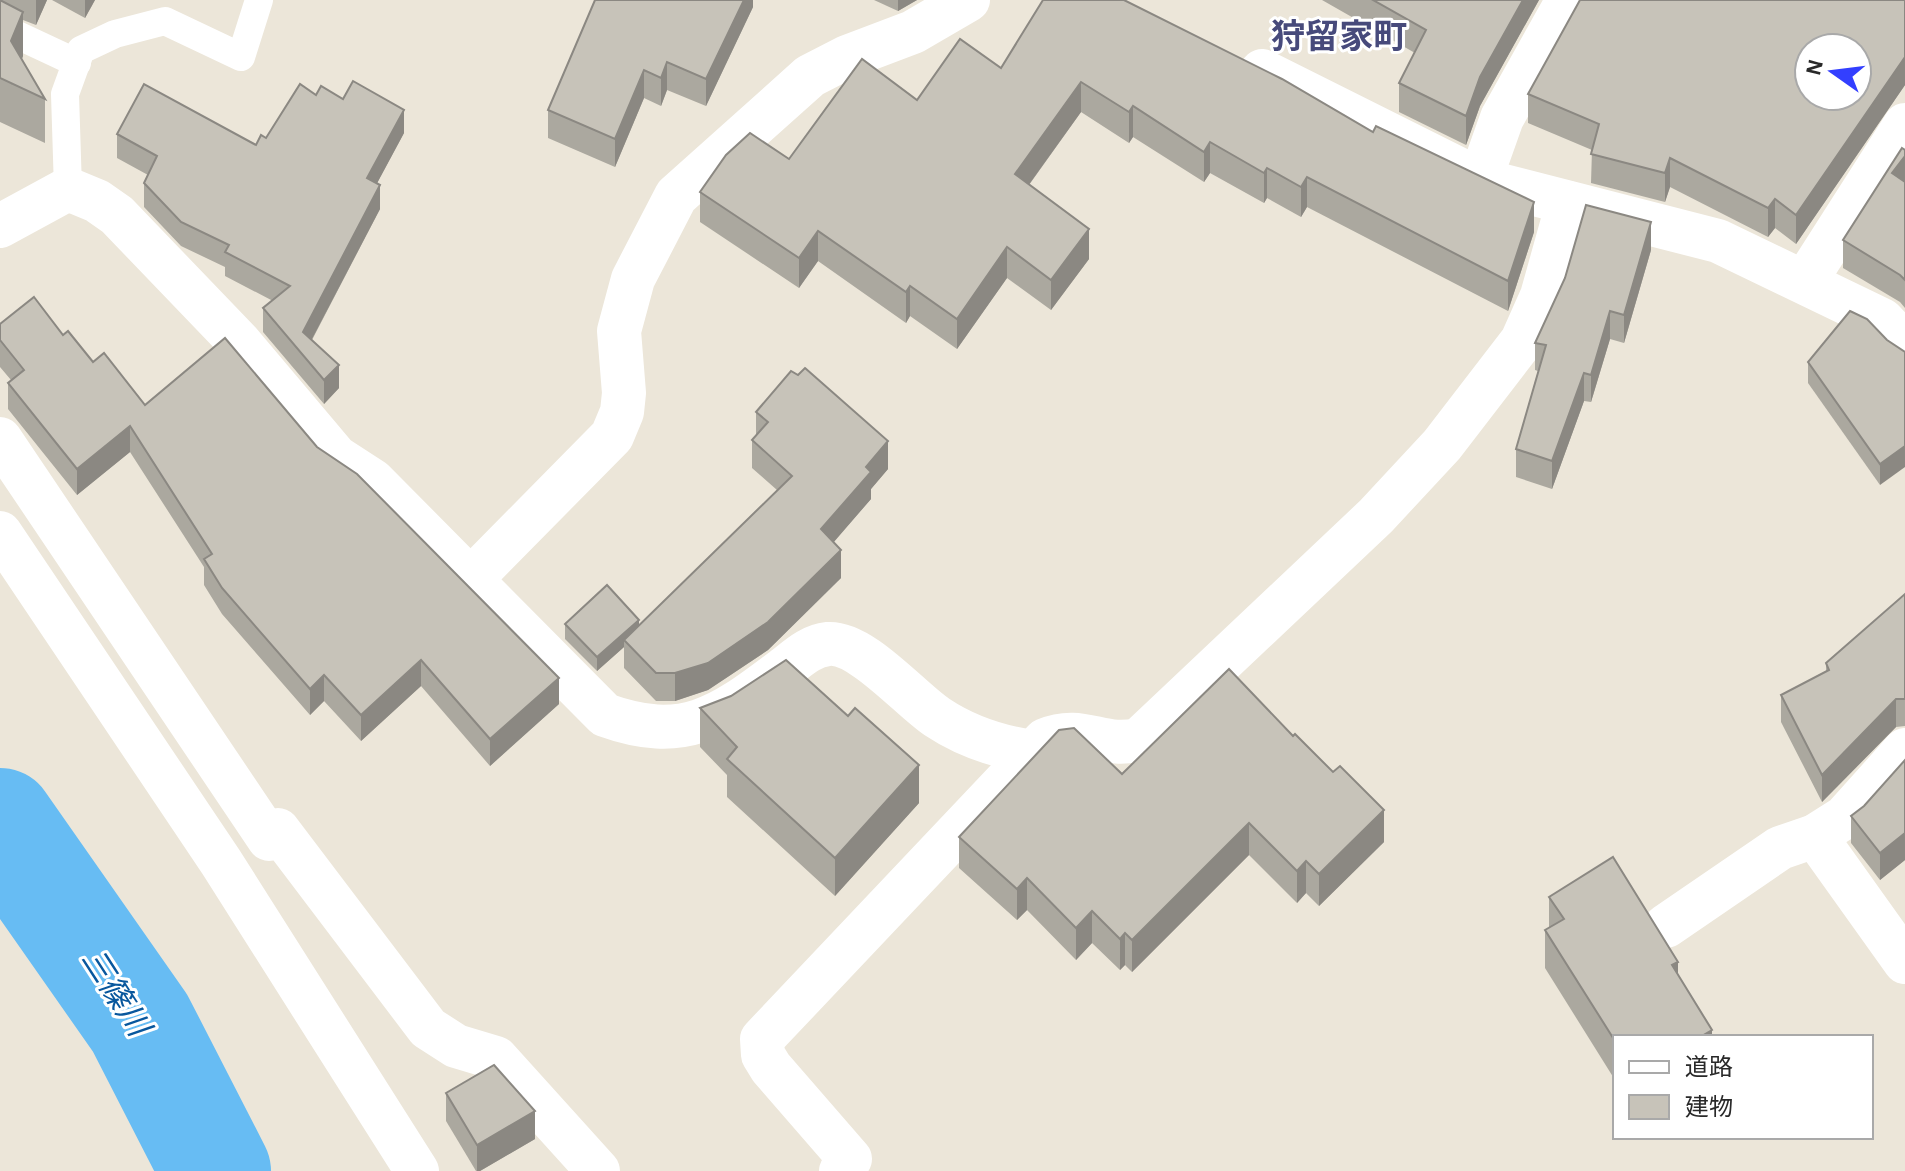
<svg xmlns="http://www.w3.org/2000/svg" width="1905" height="1171" viewBox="0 0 1905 1171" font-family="'Alegreya Sans','Noto Sans JP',sans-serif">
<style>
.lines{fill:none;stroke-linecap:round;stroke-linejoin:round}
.river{stroke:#67bcf3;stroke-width:110}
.lane{stroke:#fff;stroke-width:28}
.street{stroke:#fff;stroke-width:44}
.wall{fill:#aba89f}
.shaded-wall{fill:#8b8882}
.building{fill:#c7c3b9;stroke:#8b8882;stroke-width:2;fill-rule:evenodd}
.labels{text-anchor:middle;stroke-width:6;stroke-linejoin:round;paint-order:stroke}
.water-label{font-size:32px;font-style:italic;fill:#08579d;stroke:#fff}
.quarter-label{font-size:34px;font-weight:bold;fill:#474a7b;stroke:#fff}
</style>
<rect width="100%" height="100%" fill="#ece6d9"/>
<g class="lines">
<path class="river" d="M0,823L140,1023L216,1171"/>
<g class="lane">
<path d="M0,27L77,63"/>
<path d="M68,189L65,94L81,50L115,34L165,21L241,57L259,0"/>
</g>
<g class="street">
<path d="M1262,71L1480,180L1718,241L1882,320L1905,344"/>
<path d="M1480,180L1502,118L1568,0"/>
<path d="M0,226L68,189L97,201L117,215L239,342L336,457L373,481L605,715C683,743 719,718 781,671C796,660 809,646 828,644C861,641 910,699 937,717C967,737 998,747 1033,752"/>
<path d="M1806,280L1905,125"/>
<path d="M0,439L269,839L278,830L428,1028L456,1046L496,1058L598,1171"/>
<path d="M0,533L221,862L417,1171"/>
<path d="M472,578L612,436L622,412L624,393L619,331L633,279L676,196L810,76L847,57L913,32L968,0"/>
<path d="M1815,836L1905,962"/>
<path d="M1666,926L1780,848L1815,836L1845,817L1905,750"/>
<path d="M841,1171L850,1159L771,1068L763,1055L762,1039L1045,740C1084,724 1103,750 1140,739L1376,516L1442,445L1522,341L1542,296L1568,203"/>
</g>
</g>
<g class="wall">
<path d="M0,0H47L36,25L23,20V56L22,59L45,99V143L0,122Z"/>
<path d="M52,0H95L85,18Z"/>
<path d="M753,0V7L706,106L667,90L661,106L644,98L615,167L548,138V110Z"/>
<path d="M874,0H917L898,11Z"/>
<path d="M1043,0L1534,232L1508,311L1307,207L1301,217L1267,198L1264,203L1210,173L1204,182L1133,137L1129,143L1081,112L1029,185L1089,259L1051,310L1007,278L957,349L910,316L906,323L818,261L799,288L700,222V192L789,159L917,100L1001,68Z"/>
<path d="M1322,0H1539L1480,106L1466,145L1399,112V83L1415,53Z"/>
<path d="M1905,0V85L1796,244L1775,228L1768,237L1670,187L1665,202L1591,183L1592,150L1528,123V94Z"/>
<path d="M343,99L404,133L377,183L380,209L312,340L339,388L324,404L263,332V308L273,301L225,276V267L181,246L144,207V183L148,175L117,158V134L256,145L266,138Z"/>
<path d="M1905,150V308L1900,302L1843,268V240Z"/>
<path d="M1651,250L1624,343L1610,339L1591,402L1584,401L1552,489L1516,477V449L1538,371L1535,370V343Z"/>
<path d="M0,324L63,335L93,362L145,405L317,447L559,704L490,766L421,686L361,741L324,701L310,715L222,614L204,585V567L130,452L77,495L8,409V383L11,380L0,367Z"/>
<path d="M1887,340L1880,485L1808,383V362Z"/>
<path d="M756,412L888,469L871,489V499L833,542L841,578L768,650L708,690L675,701H656L624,668V647L597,671L565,639V624L639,626L777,490L752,468V440L756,436Z"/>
<path d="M1905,594V726L1896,727L1822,802L1781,722V695L1826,671V663Z"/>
<path d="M700,708L919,803L835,896L727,797V775L700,747Z"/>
<path d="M1905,760V860L1880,880L1851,843V816L1864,806Z"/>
<path d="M1122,774L1384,842L1319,906L1306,893L1297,903L1249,855L1132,972L1125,965L1120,970L1092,943L1076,960L1027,910L1017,920L959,868V837Z"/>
<path d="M1549,897L1712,1037H1615V1080L1545,968V930L1549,928Z"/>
<path d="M446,1093L535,1139L480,1171H476L446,1121Z"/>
</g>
<g class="shaded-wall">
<path d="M36,0H47L36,25Z"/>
<path d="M85,0H95L85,18Z"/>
<path d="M744,0H753V7L706,106V79Z"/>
<path d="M898,0H917L898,11Z"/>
<path d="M1523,0H1539L1480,106L1466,145V116L1480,77Z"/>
<path d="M23,12V56L11,85V41Z"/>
<path d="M1905,57V85L1796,244V215Z"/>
<path d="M667,62V90L661,106V78Z"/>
<path d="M644,70V98L615,167V139Z"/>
<path d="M1081,82V112L1015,204V174Z"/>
<path d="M1133,106V137L1129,143V112Z"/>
<path d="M404,110V133L367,202V178Z"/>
<path d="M1210,142V173L1204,182V152Z"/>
<path d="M1905,156V184L1892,173Z"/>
<path d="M1670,158V187L1665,202V173Z"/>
<path d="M1267,168V198L1264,203V173Z"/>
<path d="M1307,177V207L1301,217V187Z"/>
<path d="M380,185V209L303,356V332Z"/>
<path d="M1775,199V228L1768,237V208Z"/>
<path d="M1534,202V232L1508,311V281Z"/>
<path d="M1651,222V250L1624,343V315Z"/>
<path d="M1089,229V259L1051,310V280Z"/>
<path d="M818,231V261L799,288V258Z"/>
<path d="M1007,247V278L957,349V319Z"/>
<path d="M910,286V316L906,323V292Z"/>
<path d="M1610,311V339L1591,402V375Z"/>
<path d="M339,365V388L324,404V380Z"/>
<path d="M1584,373V401L1552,489V461Z"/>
<path d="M130,426V452L77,495V469Z"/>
<path d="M888,441V469L871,489V499L821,557V529L866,467Z"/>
<path d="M1905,446V467L1880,485V464Z"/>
<path d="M841,550V578L768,650L708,690L675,701V673Z"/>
<path d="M639,620V635L624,640V647L597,671V657Z"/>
<path d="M421,660V686L361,741V715Z"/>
<path d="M324,675V701L310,715V689Z"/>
<path d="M559,678V704L490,766V739Z"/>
<path d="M1896,699V727L1822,802V775Z"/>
<path d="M919,765V803L835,896V858Z"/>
<path d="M1384,810V842L1319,906V874Z"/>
<path d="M1249,823V855L1132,972V940Z"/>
<path d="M1905,833V860L1880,880V853Z"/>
<path d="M1306,861V893L1297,903V871Z"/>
<path d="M1027,878V910L1017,920V889Z"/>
<path d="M1092,911V943L1076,960V928Z"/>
<path d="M1125,933V965L1120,970V939Z"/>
<path d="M1678,962V1000L1672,965Z"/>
<path d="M1712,1030V1037H1700Z"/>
<path d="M535,1111V1139L480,1171H477V1145Z"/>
</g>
<g class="building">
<path d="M0,0L23,12L11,41L45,99L0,78Z"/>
<path d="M595,0H744L706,79L667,62L661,78L644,70L615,139L548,110Z"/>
<path d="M1043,0H1124L1282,79L1373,132L1376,126L1534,202L1508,281L1307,177L1301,187L1267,168L1264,173L1210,142L1204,152L1133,106L1129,112L1081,82L1015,174L1089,229L1051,280L1007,247L957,319L910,286L906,292L818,231L799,258L700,192L726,155L750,133L789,159L862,59L917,100L960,39L1001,68Z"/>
<path d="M1373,0H1523L1480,77L1466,116L1399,83L1426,30Z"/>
<path d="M1580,0H1905V57L1796,215L1775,199L1768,208L1670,158L1665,173L1591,154L1599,124L1528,94ZM1809,48H1857V96H1809Z"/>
<path d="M353,81L404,110L367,178L380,185L303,332L339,365L324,380L263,308L290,286L225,252L229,245L181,222L144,183L157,156L117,134L144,84L256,145L261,135L266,138L300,84L316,95L321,86L343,99Z"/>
<path d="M1902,148L1905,150V156L1892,173L1905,182V280L1900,275L1843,240Z"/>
<path d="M1586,205L1651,222L1624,315L1610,311L1591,375L1584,373L1552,461L1516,449L1546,345L1535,343L1565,278Z"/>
<path d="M34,297L63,335L68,331L93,362L104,353L145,405L225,338L317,447L357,474L559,678L490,739L421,660L361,715L324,675L310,689L222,588L204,559L212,554L130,426L77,469L8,383L24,370L0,340V324Z"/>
<path d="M1850,311L1867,319L1887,340L1905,352V446L1880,464L1808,362Z"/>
<path d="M805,368L888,441L866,467L871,472L821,529L841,550L768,622L708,663L675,673H656L624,640L792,476L752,440L768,422L756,412L791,371L798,375Z"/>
<path d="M607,585L639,620L597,657L565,624Z"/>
<path d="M1905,594V699H1896L1822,775L1781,695L1829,670L1826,663Z"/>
<path d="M786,660L848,716L855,708L919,765L835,858L727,759L737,747L700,708L731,696Z"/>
<path d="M1229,669L1293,736L1295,734L1333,772L1340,766L1384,810L1319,874L1306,861L1297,871L1249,823L1132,940L1125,933L1120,939L1092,911L1076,928L1027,878L1017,889L959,837L1059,730L1074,728L1122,774Z"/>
<path d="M1905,760V833L1880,853L1851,816L1864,806Z"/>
<path d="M1613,857L1678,962L1672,965L1712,1030L1700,1037H1615V1041L1545,930L1564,919L1549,897Z"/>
<path d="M494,1065L535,1111L477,1145L446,1093Z"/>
</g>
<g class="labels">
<g class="water-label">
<text transform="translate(116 992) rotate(57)" y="11">三篠川</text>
</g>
<g class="quarter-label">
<text x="1339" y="48">狩留家町</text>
</g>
</g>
<rect x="1613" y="1035" width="260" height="104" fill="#ffffff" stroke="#a9a9a9" stroke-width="2"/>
<rect x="1629" y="1061" width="40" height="12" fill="#ffffff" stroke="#a9a9a9" stroke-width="2"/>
<text x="1685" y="1075" font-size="24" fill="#292929">道路</text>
<rect x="1629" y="1095" width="40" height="24" fill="#c7c3b9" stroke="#a9a9a9" stroke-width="2"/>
<text x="1685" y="1115" font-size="24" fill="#292929">建物</text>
<g transform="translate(1833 72) rotate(284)"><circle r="38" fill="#ffffff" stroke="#a9a9a9" stroke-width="2"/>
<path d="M0-6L14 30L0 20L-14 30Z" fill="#333fff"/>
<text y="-12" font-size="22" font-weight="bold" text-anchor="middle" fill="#292929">N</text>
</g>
</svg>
